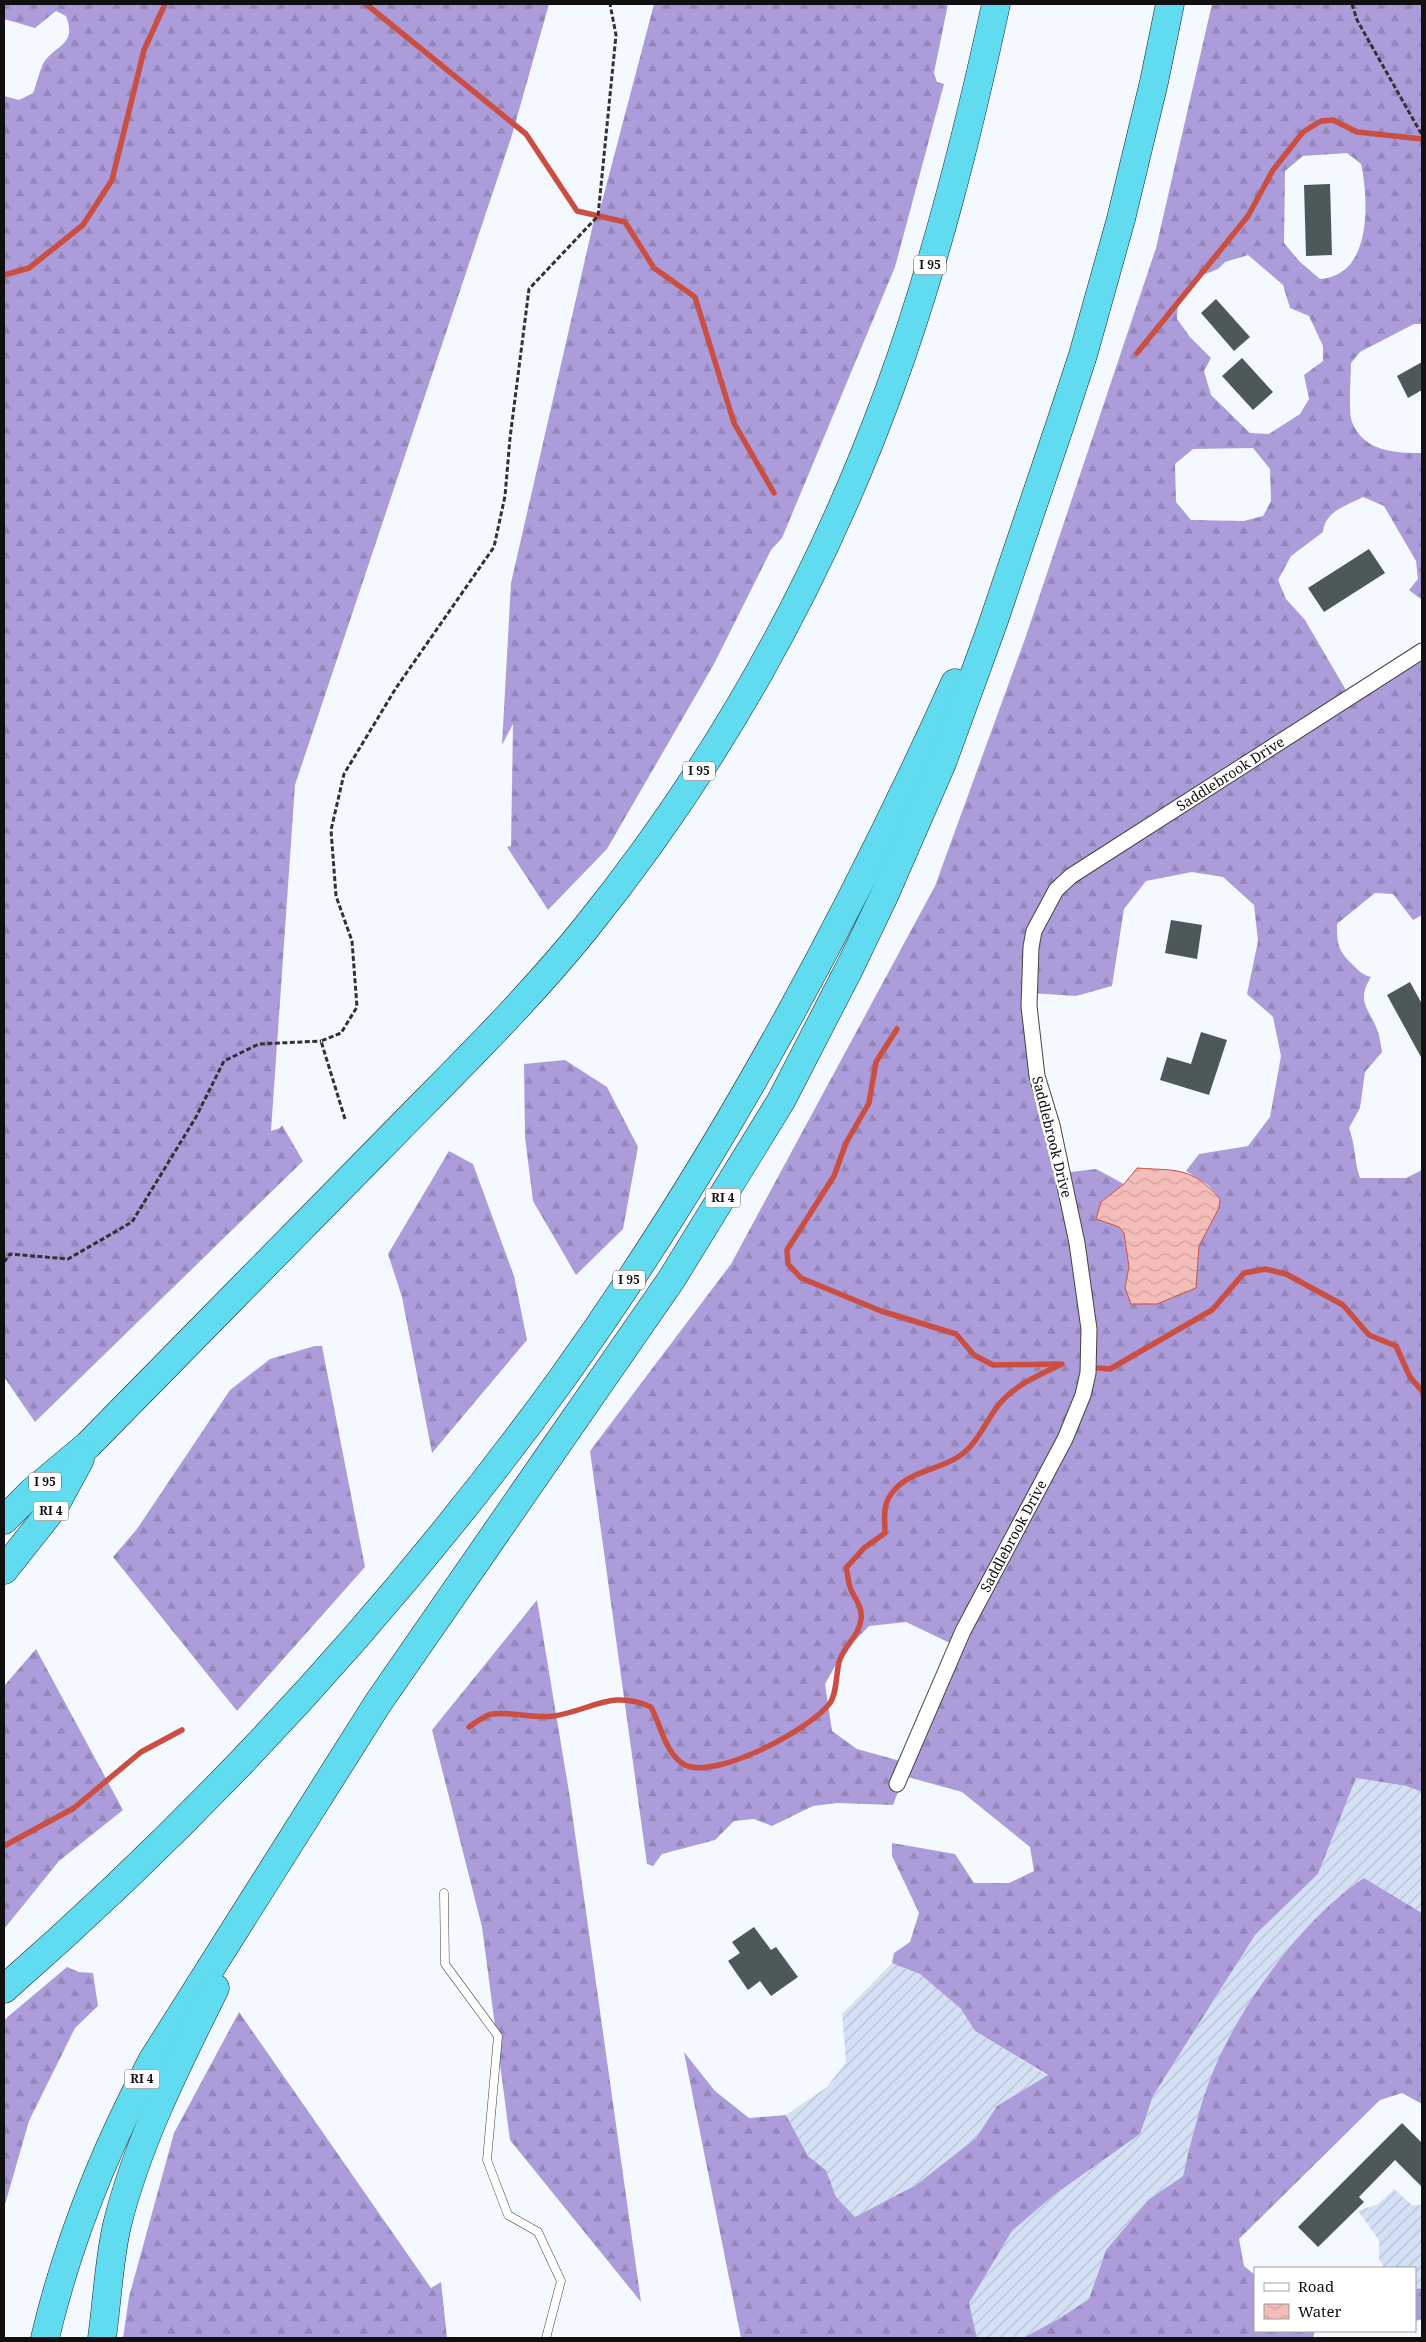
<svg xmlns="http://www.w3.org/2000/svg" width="1426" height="2342" viewBox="0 0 1426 2342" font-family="'Noto Serif',serif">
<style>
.farmland{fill:url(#farmland-furrows)}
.forest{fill:url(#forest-firs);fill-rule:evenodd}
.water{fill:url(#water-waves);stroke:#ca4f42}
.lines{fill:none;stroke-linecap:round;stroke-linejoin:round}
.stream{stroke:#ca4f42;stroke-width:5.5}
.building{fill:#4d5859}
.lane-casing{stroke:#434343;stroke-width:9}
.street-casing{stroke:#434343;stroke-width:17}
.highway-casing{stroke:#212121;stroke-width:29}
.path{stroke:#323232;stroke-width:3;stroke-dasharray:5 2.5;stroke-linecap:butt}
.lane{stroke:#fff;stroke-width:8}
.street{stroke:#fff;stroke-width:15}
.highway{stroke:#60dbf0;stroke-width:28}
.labels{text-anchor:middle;stroke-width:5;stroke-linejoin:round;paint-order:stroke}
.shield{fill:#fff;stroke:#585858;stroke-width:1}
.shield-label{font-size:12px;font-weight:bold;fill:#101010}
.street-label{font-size:14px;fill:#101010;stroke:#fff}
</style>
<defs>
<pattern id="farmland-furrows" width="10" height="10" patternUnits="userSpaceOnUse" patternTransform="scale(1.25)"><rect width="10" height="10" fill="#d4e1f5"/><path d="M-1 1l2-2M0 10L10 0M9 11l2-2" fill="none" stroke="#b5c0d1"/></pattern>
<pattern id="forest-firs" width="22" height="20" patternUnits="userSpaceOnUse" patternTransform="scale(1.25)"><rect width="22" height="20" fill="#ac9dda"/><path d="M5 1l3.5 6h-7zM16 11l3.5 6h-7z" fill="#9386ba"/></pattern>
<pattern id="water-waves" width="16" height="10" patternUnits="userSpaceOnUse" patternTransform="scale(1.25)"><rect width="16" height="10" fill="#f5bdb9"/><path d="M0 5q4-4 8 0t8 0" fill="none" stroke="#d1a19e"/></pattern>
</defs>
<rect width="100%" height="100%" fill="#f4f9ff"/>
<g class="farmland">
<path d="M1356,1778L1406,1786L1422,1792V1913L1364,1878L1243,2013L1213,2073L1196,2121L1183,2176L1148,2200L1106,2250L1089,2299L1060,2318L1023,2338H977L969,2303L1012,2231L1054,2195L1140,2134L1153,2096L1255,1935L1318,1874Z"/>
<path d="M892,1963L920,1974L961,2009L975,2031L1048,2076L997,2106L976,2138L916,2185L855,2217L836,2197L826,2170L808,2156L786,2115L827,2087L846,2062L842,2014Z"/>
<path d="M1394,2189L1412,2205H1422V2288L1415,2289V2268H1384L1379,2259V2240L1358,2211L1378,2204Z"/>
</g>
<g class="forest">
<path d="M4,4H549L512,135L295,785L271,1131L280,1128L282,1125L303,1161L35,1422L4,1377V96L19,100L33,93C37,84 39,71 44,62C57,44 77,45 66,16L56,11L35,28L4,19Z"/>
<path d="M654,4H948L934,73L937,82L944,84L895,267L782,538L771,550L714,664L607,849L548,910L507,847L511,846L513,724L502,745L511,583L594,220L598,217Z"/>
<path d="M1212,4H1422V324H1414L1360,352L1351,363C1351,376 1348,411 1352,422C1364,452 1395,453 1422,453V600L1409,590L1418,579L1416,561L1384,506L1363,497C1346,506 1325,511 1323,532L1291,556L1278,580L1286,599L1305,620L1350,697L1422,655V915L1413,920L1393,894L1375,893L1337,924C1337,945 1338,951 1354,966C1360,972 1363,975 1371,977C1355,1003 1370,1008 1378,1032C1380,1038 1381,1046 1382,1052L1365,1072L1360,1108L1349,1128C1356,1147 1354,1161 1360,1178H1406L1422,1170V1792L1406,1786L1356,1778L1318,1874L1255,1935L1153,2096L1140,2134L1054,2195L1012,2231L969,2303L977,2338H741L684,2052L715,2091L749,2118L786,2115L808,2156L826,2170L836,2197L855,2217L916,2185L976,2138L997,2106L1048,2075L975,2031L961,2009L920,1974L892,1963L894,1953L910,1942L919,1913L892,1856V1843L955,1854L974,1883H1009L1034,1871L1030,1847L962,1792L904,1776L893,1805L837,1803L813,1806L772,1826L754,1819L734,1821L715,1840L662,1854L653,1866L647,1864L590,1451L731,1264L935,886L1026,636L1156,248ZM1347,153L1361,164C1369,201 1372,276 1320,279L1300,262L1284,243L1285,171L1303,156ZM1248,255L1283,285L1290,308L1309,316L1323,346V361L1304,375L1309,399L1300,414L1269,434L1250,433L1211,395L1204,371L1211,358L1190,337L1177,319L1178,301L1198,277L1218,269L1225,262ZM1253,448L1270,469L1271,501L1263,516L1244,521L1191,520L1176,502L1175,464L1193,449ZM1192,872L1223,877L1254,905L1258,941L1247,994L1273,1017L1281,1056L1270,1117L1248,1146L1199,1154L1186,1171L1208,1185L1220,1199L1219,1208L1199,1246L1196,1288H1125L1129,1267L1124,1233L1101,1202L1124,1184L1096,1169L1063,1173L1029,1007L1030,993L1076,996L1112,986L1124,909L1146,881ZM906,1622L952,1644L904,1762L857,1749L832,1731L825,1684L842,1654L869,1626Z"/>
<path d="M565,1060L607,1087L638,1147L623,1229L576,1275L533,1201L525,1137L524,1064Z"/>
<path d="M449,1151L473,1164L514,1276L527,1340L432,1453L402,1297L388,1254Z"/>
<path d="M315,1346H322L365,1567L237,1711L113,1557L137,1529L230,1390L270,1359Z"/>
<path d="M537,1600L570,1798L641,2302L510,2140L482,1927L432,1730Z"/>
<path d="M36,1649L123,1810L59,1861L4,1929V1686Z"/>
<path d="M1364,1878L1422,1913V2104L1402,2093L1380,2100L1239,2239L1244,2266L1255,2275V2331H1315L1313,2338H1023L1060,2318L1089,2299L1106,2250L1148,2200L1183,2176C1191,2141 1199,2107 1212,2074C1240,2005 1302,1919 1364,1878Z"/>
<path d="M67,1967L79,1972L93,1973L98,2006L75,2028L29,2121L4,2208V2020Z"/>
<path d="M239,2012L431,2288L441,2282L447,2338H123L129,2297L174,2133Z"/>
<path d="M1422,2288V2319L1415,2321V2289Z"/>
</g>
<path class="water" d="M1137,1168C1177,1171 1191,1166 1220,1199L1219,1208L1199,1246L1196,1288L1157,1304H1131L1125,1288L1129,1267L1124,1233L1119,1227L1096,1219L1101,1202L1124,1184Z"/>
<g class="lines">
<g class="stream">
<path d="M366,4L526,134L577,211L625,222L654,268L695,297L734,423L774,493"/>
<path d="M4,275L29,268L83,225L112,180L144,50L165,4"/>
<path d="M1137,353L1248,216L1273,170L1303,132L1321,121L1333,120L1357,132L1422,139"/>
<path d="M897,1029L876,1062L869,1103L846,1143L834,1176L787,1250L788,1264L801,1278L881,1311L956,1334L974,1355L993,1365L1059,1364"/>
<path d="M1098,1368L1110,1369L1212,1310L1244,1273L1265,1269L1286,1274L1343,1305L1369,1335L1396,1346L1410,1377L1422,1391"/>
<path d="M469,1727C475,1723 485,1715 492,1714C510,1711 534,1719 554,1716C592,1710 612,1689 651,1707C661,1725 665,1754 685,1765C716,1780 811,1729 830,1703C837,1693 836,1674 839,1662C843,1647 860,1635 861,1619C863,1606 853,1597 850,1587C848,1581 848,1574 846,1568L864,1548L885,1533C885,1519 882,1505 892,1493C908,1471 936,1471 958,1457C978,1445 986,1419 1001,1402C1017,1384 1041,1374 1062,1364"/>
<path d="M4,1846L74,1808L141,1752L182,1730"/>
</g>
</g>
<g class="building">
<path d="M1330,184L1332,255L1306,256L1304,185Z"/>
<path d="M1216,299L1250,337L1234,351L1201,313Z"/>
<path d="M1242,358L1273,392L1253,410L1222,376Z"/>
<path d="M1422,362V390L1408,398L1397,376Z"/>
<path d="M1369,549L1385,573L1324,612L1308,588Z"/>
<path d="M1171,920L1202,925L1197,959L1165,953Z"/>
<path d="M1410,982L1422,1004V1059L1387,995Z"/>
<path d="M1201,1032L1227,1040L1209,1095L1160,1080L1167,1057L1191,1064Z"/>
<path d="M754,1927L771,1950L776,1947L798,1977L771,1996L760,1981L748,1990L728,1961L740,1953L732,1942Z"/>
<path d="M1402,2123L1422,2143V2187L1395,2160L1359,2197L1364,2202L1318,2247L1298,2227Z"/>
</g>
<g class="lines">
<defs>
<path id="lane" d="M444,1893L445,1964L498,2036L487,2160L508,2215L538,2232L561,2281L546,2338"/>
<g id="street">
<path id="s1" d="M897,1784L963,1631L1065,1439L1083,1395L1088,1373L1089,1329L1077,1243L1052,1125L1037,1076L1029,1006L1031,947L1034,931L1056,890L1071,876L1422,651"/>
</g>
<g id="highway">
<path d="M4,1520L32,1492L88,1445C184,1347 280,1250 376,1152C447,1079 521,1008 585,929C715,768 818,585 889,391C935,266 968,134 996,4"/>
<path d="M4,1570L54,1507L80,1459"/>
<path d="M4,1989C212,1807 398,1604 561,1380C717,1163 845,926 955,683"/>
<path d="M45,2338C68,2241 105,2149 152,2061L378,1703L671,1280L781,1101L850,967L884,896L942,763L992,626L1061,422L1083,355L1121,219L1154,82L1170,4"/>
<path d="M102,2338C107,2302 109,2260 117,2225C138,2141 177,2065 215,1988"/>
</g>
</defs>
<use href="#lane" class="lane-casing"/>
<use href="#street" class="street-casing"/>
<use href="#highway" class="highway-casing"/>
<g class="path">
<path d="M1352,4L1357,20L1422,135"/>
<path d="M345,1119L321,1041L341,1033L357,1007L352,941L336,896L331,830L344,774L396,688L494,547L505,496L510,438L529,289L598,216L616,35L610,4"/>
<path d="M4,1262L10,1254L68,1259L132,1222L196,1117L224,1061L259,1044L321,1041"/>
</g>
<use href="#lane" class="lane"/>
<use href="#street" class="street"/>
<use href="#highway" class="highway"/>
</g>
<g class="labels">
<g class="shield">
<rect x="914" y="255.5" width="32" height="19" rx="4"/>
<rect x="683" y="761.5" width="32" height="19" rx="4"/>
<rect x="705.5" y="1188.5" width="35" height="19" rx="4"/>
<rect x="613" y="1270.5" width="32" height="19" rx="4"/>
<rect x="29" y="1472.5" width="32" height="19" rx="4"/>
<rect x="33.5" y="1501.5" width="35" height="19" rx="4"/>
<rect x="124.5" y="2069.5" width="35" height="19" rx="4"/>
</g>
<g class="shield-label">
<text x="930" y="269">I 95</text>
<text x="699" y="775">I 95</text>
<text x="723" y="1202">RI 4</text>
<text x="629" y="1284">I 95</text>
<text x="45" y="1486">I 95</text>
<text x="51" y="1515">RI 4</text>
<text x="142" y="2083">RI 4</text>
</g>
<g class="street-label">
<text dy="5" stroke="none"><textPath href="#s1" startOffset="1159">Saddlebrook Drive</textPath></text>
<text transform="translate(1052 1137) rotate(76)" y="5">Saddlebrook Drive</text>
<text dy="5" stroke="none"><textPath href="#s1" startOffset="274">Saddlebrook Drive</textPath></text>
</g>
</g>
<rect width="1426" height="2342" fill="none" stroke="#101010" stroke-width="10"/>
<rect x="1254" y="2267" width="162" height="65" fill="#ffffff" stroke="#9f9f9f"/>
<rect x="1264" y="2283" width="25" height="8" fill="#ffffff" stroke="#9f9f9f"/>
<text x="1298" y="2292" font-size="15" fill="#101010">Road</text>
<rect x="1264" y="2304" width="25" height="15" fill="url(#water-waves)" stroke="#9f9f9f"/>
<text x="1298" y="2317" font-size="15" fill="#101010">Water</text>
</svg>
